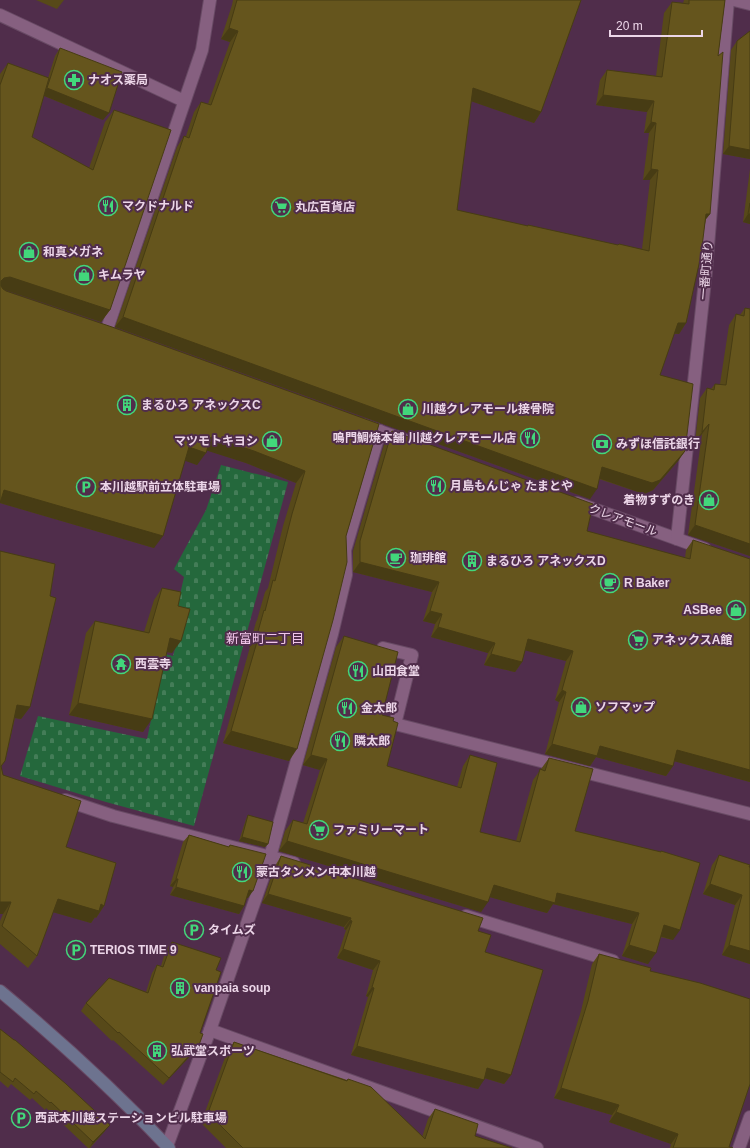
<svg xmlns="http://www.w3.org/2000/svg" width="750" height="1148" viewBox="0 0 750 1148" font-family="Arial,'Noto Sans JP',sans-serif">
<style>
.cemetery{fill:url(#cemetery-stones)}
.lines{fill:none;stroke-linecap:round;stroke-linejoin:round}
.lane-casing{stroke:#684a64;stroke-width:14}
.street-casing{stroke:#684a64;stroke-width:14}
.secondary-casing{stroke:#684a64;stroke-width:14}
.lane{stroke:#866080;stroke-width:12}
.street{stroke:#866080;stroke-width:12}
.secondary{stroke:#6d738f;stroke-width:12}
.wall{fill:#574919}
.shaded-wall{fill:#473c14}
.building{fill:#65551d;stroke:#473c14}
.labels{text-anchor:middle;stroke-width:4;stroke-linejoin:round;paint-order:stroke}
.poi-label{font-size:12px;font-weight:bold;fill:#ecd6e8;stroke:#502d4b;text-anchor:start}
.street-label{font-size:12px;fill:#ecd6e8;stroke:#502d4b}
.neighbourhood-label{font-size:13px;fill:#f1c6ea;stroke:#502d4b}
</style>
<defs>
<pattern id="cemetery-stones" width="16" height="16" patternUnits="userSpaceOnUse"><rect width="16" height="16" fill="#24683c"/><path d="M2 7V4a2 2 0 0 1 4 0v3zM10 15v-3a2 2 0 0 1 4 0v3z" fill="#447d58"/></pattern>
</defs>
<rect width="100%" height="100%" fill="#502d4b"/>
<path class="cemetery" d="M221,465L288,482L194,826L106,802L20,776L38,716L147,739L165,654L173,656L184,615L176,612L184,577L174,569L206,510Z"/>
<g class="lines">
<defs>
<g id="lane">
<path d="M383,648L412,655L395,724L750,814"/>
<path d="M210,1030L537,1148"/>
</g>
<g id="street">
<path d="M734,0L750,4"/>
<path d="M0,15L184,101"/>
<path d="M106,332L202,50L210,0"/>
<path d="M363,425L404,440"/>
<path d="M577,503L705,549"/>
<path d="M677,539L706,271L728,0"/>
<path d="M65,800L113,816L294,863"/>
<path d="M466,916L613,961"/>
<path d="M167,1146L210,1030L270,857L332,634L346,575L345,550L380,431"/>
<path d="M739,1148L750,1117"/>
</g>
<path id="secondary" d="M0,991C59,1040 116,1092 169,1148"/>
</defs>
<use href="#lane" class="lane-casing"/>
<use href="#street" class="street-casing"/>
<use href="#secondary" class="secondary-casing"/>
<use href="#lane" class="lane"/>
<use href="#street" class="street"/>
<use href="#secondary" class="secondary"/>
</g>
<g class="wall">
<path d="M36,0H64L57,9Z"/>
<path d="M233,0H581L541,112L534,123L471,101L457,210L527,226L528,225L618,245L642,249L650,180H643L649,133H644L647,112L596,105L600,80L607,70L656,76L664,13L672,2L683,3L684,0H725L718,56L710,214L706,219L686,323L679,334H674L660,375L685,451L678,461L653,490L644,494L599,479L590,499L115,327L177,147L184,136H186L194,112L201,102L208,104L230,42L221,39L232,5Z"/>
<path d="M750,31V159L723,154L731,50L737,41Z"/>
<path d="M60,48L103,120L44,96L32,137L89,168L105,122L114,110L110,310L101,322L3,289L6,291L379,424L346,536L289,761L223,743L250,647H249L256,622L257,620L265,592L268,588L283,526L296,483L246,463L206,450L197,465L185,460L154,548L0,503V74L8,63L48,78L55,56Z"/>
<path d="M750,169V224L743,222Z"/>
<path d="M745,308L750,309V556L688,535L702,434L695,442L700,398L707,388L711,389L715,384H720L729,325L736,314L740,315Z"/>
<path d="M392,431L587,531L685,558L686,550L693,540L750,782L674,761L673,766L666,776L596,757L590,766L545,754L559,702L555,700L566,661L525,650L522,662L515,672L484,665L488,653L431,637L435,624L423,621L432,592L353,572V551L385,441Z"/>
<path d="M0,551L30,707L21,719L15,718L5,761L1,767L3,775L66,847L104,906L96,918L95,917L91,923L53,912L37,956L28,968L0,944V921L3,914H0Z"/>
<path d="M162,588L178,606L172,653L167,652L143,732L69,715L86,633L95,621L144,632L154,600Z"/>
<path d="M344,636L382,715L393,721L387,766L457,787L463,766L470,755L480,832L516,841L533,780L549,758L575,831L660,852L661,851L673,940L660,937L648,964L622,956L632,924L553,904L547,913L490,897L481,912L279,851L285,831L293,820L303,823L320,770L303,765L336,647Z"/>
<path d="M248,815L268,844L265,847L239,841L246,819Z"/>
<path d="M189,835L229,847L230,845L248,898H246L244,906L239,914L170,895L173,887L170,886L183,842Z"/>
<path d="M719,855L750,867V964L722,955L735,905L703,894L712,865Z"/>
<path d="M281,856L478,931L485,952L511,1075L504,1084L484,1078L478,1089L351,1055L368,997L366,996L373,970L337,958L346,930L344,929V927L262,903L275,866Z"/>
<path d="M172,942L216,970L200,1033L199,1045L194,1052L163,1085L113,1040L112,1041L81,1011L86,1003L146,992L152,973L157,965L161,966L166,949Z"/>
<path d="M599,954L650,971L729,1147L733,1148H670L671,1144L609,1122L612,1115L554,1098L581,1011L592,964Z"/>
<path d="M0,1029L105,1131L90,1148H88L46,1108L45,1110L32,1098L30,1100L11,1084L8,1088L0,1081Z"/>
<path d="M234,1042L347,1080L348,1079L422,1137L428,1119L435,1109L475,1136L512,1148H226L201,1123L227,1052Z"/>
</g>
<g class="shaded-wall">
<path d="M229,28L238,31L230,42L221,39Z"/>
<path d="M47,88L109,113L103,120L42,95Z"/>
<path d="M473,88L541,112L534,123L465,99Z"/>
<path d="M603,95L654,101L647,112L596,105Z"/>
<path d="M651,122L656,123L649,133H644Z"/>
<path d="M729,146L750,150V159L723,154Z"/>
<path d="M651,169L658,170L650,180H643Z"/>
<path d="M706,214H710L702,224Z"/>
<path d="M748,214H750V224L743,222Z"/>
<path d="M10,277L110,310L101,322L2,289L0,283L4,278Z"/>
<path d="M123,317L597,489L590,499L115,327Z"/>
<path d="M678,323H686L679,334L670,333Z"/>
<path d="M709,424L702,434L695,442L702,432Z"/>
<path d="M211,437L254,451L305,471L296,483L246,463L202,449Z"/>
<path d="M189,447L206,453L197,465L180,459Z"/>
<path d="M685,451L678,461L653,490L644,494L595,477L602,467Z"/>
<path d="M4,490L163,536L154,548L0,503Z"/>
<path d="M695,525L750,544V556L688,535Z"/>
<path d="M360,562L439,582L432,592L353,572Z"/>
<path d="M430,611L442,614L435,624L423,621Z"/>
<path d="M438,627L495,643L488,653L431,637Z"/>
<path d="M257,635H259L250,647H249Z"/>
<path d="M170,638L181,641L172,653L162,651Z"/>
<path d="M528,639L573,651L566,661L520,649Z"/>
<path d="M491,654L522,662L515,672L484,665Z"/>
<path d="M562,690L566,692L559,702L555,700Z"/>
<path d="M78,703L152,719L143,732L69,715Z"/>
<path d="M17,705L30,707L21,719L9,717Z"/>
<path d="M231,731L297,749L289,761L223,743Z"/>
<path d="M552,744L600,746L673,766L666,776L596,757L590,766L545,754Z"/>
<path d="M677,750L750,770V782L670,760Z"/>
<path d="M311,755L327,759L320,770L303,765Z"/>
<path d="M242,837L268,844L265,847L239,841Z"/>
<path d="M287,841L488,902L481,912L279,851Z"/>
<path d="M176,879H178L173,887L170,886Z"/>
<path d="M710,884L742,895L735,905L703,894Z"/>
<path d="M494,885L557,893L639,913L632,924L553,904L547,913L486,896Z"/>
<path d="M176,887L244,906L239,914L170,895Z"/>
<path d="M249,890L253,891L248,898L244,897Z"/>
<path d="M268,894L351,918L344,927L262,903Z"/>
<path d="M58,899L101,904L104,906L96,918L95,917L91,923L49,911Z"/>
<path d="M0,902H11L3,914H0Z"/>
<path d="M350,920L352,921L346,930L344,929Z"/>
<path d="M664,925L680,930L673,940L656,935Z"/>
<path d="M629,945L656,953L648,964L622,956Z"/>
<path d="M729,945L750,951V964L722,955Z"/>
<path d="M343,949L380,961L373,970L337,958Z"/>
<path d="M372,987L374,988L368,997L366,996Z"/>
<path d="M199,1045L194,1052L163,1085L169,1078Z"/>
<path d="M357,1046L484,1080L478,1089L351,1055Z"/>
<path d="M487,1068L511,1075L504,1084L481,1077Z"/>
<path d="M561,1088L619,1105L612,1115L554,1098Z"/>
<path d="M616,1112L678,1134L671,1144L609,1122Z"/>
<path d="M110,1125L105,1131L89,1148L93,1142Z"/>
</g>
<g class="building">
<path d="M237,0H581L541,112L473,88L457,210L528,226V225L618,245L619,244L649,251L658,170L651,169L656,123L651,122L654,101L603,95L607,70L662,77L672,2L689,4V0H725L718,56L723,52L710,214H706L701,255L686,323H678L660,375L693,384L685,451L660,480L652,483L602,467L597,489L123,317L184,136L189,138L201,102L211,105L238,31L229,28Z"/>
<path d="M750,31V150L729,146L737,41Z"/>
<path d="M60,48L122,72L109,113L47,88Z"/>
<path d="M8,63L49,78L32,137L93,170L114,110L171,130L110,310L10,277L4,278L1,281V286L3,289L6,291L112,327L379,424L346,536L347,562L333,620L297,749L231,731L259,635H257L264,610L265,611L273,580L275,581L292,514L305,471L254,451L211,437L206,453L189,447L163,536L4,490L0,503V85Z"/>
<path d="M750,203V214H748Z"/>
<path d="M745,308L750,309V544L695,525L709,424L702,432L707,388L714,390L715,384L726,385L736,314L744,316Z"/>
<path d="M392,431L593,504L587,531L690,559L693,540L750,559V770L677,750L673,766L600,746L597,756L552,744L566,692L562,690L573,651L528,639L522,662L491,654L495,643L438,627L442,614L430,611L439,582L360,562V541Z"/>
<path d="M0,551L55,564L50,596L56,598L30,707L17,705L5,761L1,766L3,775L81,801L66,847L116,863L104,906L101,904L99,911L58,899L37,956L2,926L11,902H0Z"/>
<path d="M162,588L181,592L178,606L190,609L181,641L170,638L152,719L78,703L95,621L149,633Z"/>
<path d="M344,636L398,652L382,715L394,718L393,721L398,723L387,766L461,788L470,755L497,763L480,832L520,842L540,769L545,771L549,758L593,769L575,831L661,852V851L700,863L680,930L664,925L656,953L629,945L639,913L557,893L555,903L494,885L488,902L287,841L293,820L307,824L327,759L311,755Z"/>
<path d="M248,815L273,822L268,844L242,837Z"/>
<path d="M189,835L229,847L230,845L266,854L253,891L249,890L244,906L176,887L178,879H176Z"/>
<path d="M719,855L750,865L749,867H750V951L729,945L742,895L710,884Z"/>
<path d="M281,856L483,918L478,931L491,935L485,952L543,970L511,1075L487,1068L484,1080L357,1046L374,988L372,987L380,961L343,949L352,921L350,920L351,918L268,894Z"/>
<path d="M172,942L221,958L216,970L221,972L200,1033L203,1034L199,1045L169,1078L119,1032L118,1033L86,1003L109,978L148,993L157,965L163,967Z"/>
<path d="M599,954L651,968L650,971L700,983L750,999V1084L729,1147L733,1148H673L678,1134L616,1112L619,1105L561,1088L588,1001Z"/>
<path d="M0,1029L14,1040H15L66,1084L110,1125L93,1142L51,1102L50,1103L36,1091L34,1094L15,1078L13,1082L0,1072Z"/>
<path d="M234,1042L347,1081L348,1079L371,1087L425,1139L435,1109L478,1124L475,1136L512,1148H243L208,1113Z"/>
</g>
<defs>
<symbol id="pharmacy-ring" viewBox="-11 -11 22 22"><circle r="9.5" fill="#502d4b" stroke="#42d77b" stroke-width="1.5"/><path d="M-2-6h4v4h4v4h-4v4h-4v-4h-4v-4h4Z" fill="#42d77b"/></symbol>
<symbol id="restaurant-ring" viewBox="-11 -11 22 22"><circle r="9.5" fill="#502d4b" stroke="#42d77b" stroke-width="1.5"/><path d="M-5-6h1v4h1v-4h1v4h1v-4h1v5L-1.5 .5V6h-2V.5L-5-1ZM5-6V6H3V1.5H1.5Q1.5-4 5-6Z" fill="#42d77b"/></symbol>
<symbol id="supermarket-ring" viewBox="-11 -11 22 22"><circle r="9.5" fill="#502d4b" stroke="#42d77b" stroke-width="1.5"/><path d="M-6-5.5h2.5l.6 2H6L4.5 2H-2.5L-4.4-4H-6ZM-1.5 3.2a1.3 1.3 0 1 0 .1 0ZM3 3.2a1.3 1.3 0 1 0 .1 0Z" fill="#42d77b"/></symbol>
<symbol id="shop-ring" viewBox="-11 -11 22 22"><circle r="9.5" fill="#502d4b" stroke="#42d77b" stroke-width="1.5"/><path d="M-5-2.5h2.3a2.7 3.5 0 0 1 5.4 0H5L5.5 6h-11ZM-1.5-2.5h3a1.5 2.3 0 0 0-3 0Z" fill="#42d77b"/></symbol>
<symbol id="building-ring" viewBox="-11 -11 22 22"><circle r="9.5" fill="#502d4b" stroke="#42d77b" stroke-width="1.5"/><path d="M-4-6H4V6H1V3H-1V6H-4ZM-2.5-4.3h1.7v1.8h-1.7ZM.8-4.3h1.7v1.8H.8ZM-2.5-1h1.7V.8h-1.7ZM.8-1h1.7V.8H.8Z" fill="#42d77b"/></symbol>
<symbol id="bank-ring" viewBox="-11 -11 22 22"><circle r="9.5" fill="#502d4b" stroke="#42d77b" stroke-width="1.5"/><path d="M-6-4H6V4H-6ZM0-2.3a2.3 2.3 0 1 0 0 4.6a2.3 2.3 0 1 0 0-4.6Z" fill="#42d77b"/></symbol>
<symbol id="parking-ring" viewBox="-11 -11 22 22"><circle r="9.5" fill="#502d4b" stroke="#42d77b" stroke-width="1.5"/><path d="M-3.5-5.5H1a3.5 3.5 0 0 1 0 7H-1V5.5H-3.5ZM-1-3.4V-.6H.8a1.4 1.4 0 0 0 0-2.8Z" fill="#42d77b"/></symbol>
<symbol id="cafe-ring" viewBox="-11 -11 22 22"><circle r="9.5" fill="#502d4b" stroke="#42d77b" stroke-width="1.5"/><path d="M-5.5-4.5H6V0H3Q3 3.5 0 3.5H-2.5Q-5.5 3.5-5.5 0ZM3-3.2v2h1.7v-2ZM-6 4.5H4V6H-6Z" fill="#42d77b"/></symbol>
<symbol id="temple-ring" viewBox="-11 -11 22 22"><circle r="9.5" fill="#502d4b" stroke="#42d77b" stroke-width="1.5"/><path d="M0-6L5-2H3V0L6.5 2.5H4V6H1.5V3h-3V6H-4V2.5H-6.5L-3 0V-2H-5Z" fill="#42d77b"/></symbol>
</defs>
<g fill-rule="evenodd">
<use href="#pharmacy-ring" x="63" y="69" width="22" height="22"/>
<use href="#restaurant-ring" x="97" y="195" width="22" height="22"/>
<use href="#supermarket-ring" x="270" y="196" width="22" height="22"/>
<use href="#shop-ring" x="18" y="241" width="22" height="22"/>
<use href="#shop-ring" x="73" y="264" width="22" height="22"/>
<use href="#building-ring" x="116" y="394" width="22" height="22"/>
<use href="#shop-ring" x="397" y="398" width="22" height="22"/>
<use href="#restaurant-ring" x="519" y="427" width="22" height="22"/>
<use href="#shop-ring" x="261" y="430" width="22" height="22"/>
<use href="#bank-ring" x="591" y="433" width="22" height="22"/>
<use href="#restaurant-ring" x="425" y="475" width="22" height="22"/>
<use href="#parking-ring" x="75" y="476" width="22" height="22"/>
<use href="#shop-ring" x="698" y="489" width="22" height="22"/>
<use href="#cafe-ring" x="385" y="547" width="22" height="22"/>
<use href="#building-ring" x="461" y="550" width="22" height="22"/>
<use href="#cafe-ring" x="599" y="572" width="22" height="22"/>
<use href="#shop-ring" x="725" y="599" width="22" height="22"/>
<use href="#supermarket-ring" x="627" y="629" width="22" height="22"/>
<use href="#temple-ring" x="110" y="653" width="22" height="22"/>
<use href="#restaurant-ring" x="347" y="660" width="22" height="22"/>
<use href="#shop-ring" x="570" y="696" width="22" height="22"/>
<use href="#restaurant-ring" x="336" y="697" width="22" height="22"/>
<use href="#restaurant-ring" x="329" y="730" width="22" height="22"/>
<use href="#supermarket-ring" x="308" y="819" width="22" height="22"/>
<use href="#restaurant-ring" x="231" y="861" width="22" height="22"/>
<use href="#parking-ring" x="183" y="919" width="22" height="22"/>
<use href="#parking-ring" x="65" y="939" width="22" height="22"/>
<use href="#building-ring" x="169" y="977" width="22" height="22"/>
<use href="#building-ring" x="146" y="1040" width="22" height="22"/>
<use href="#parking-ring" x="10" y="1107" width="22" height="22"/>
</g>
<g class="labels">
<g class="poi-label">
<text x="88" y="84">ナオス薬局</text>
<text x="122" y="210">マクドナルド</text>
<text x="295" y="211">丸広百貨店</text>
<text x="43" y="256">和真メガネ</text>
<text x="98" y="279">キムラヤ</text>
<text x="141" y="409">まるひろ アネックスC</text>
<text x="422" y="413">川越クレアモール接骨院</text>
<text x="516" y="442" text-anchor="end">鳴門鯛焼本舗 川越クレアモール店</text>
<text x="258" y="445" text-anchor="end">マツモトキヨシ</text>
<text x="616" y="448">みずほ信託銀行</text>
<text x="450" y="490">月島もんじゃ たまとや</text>
<text x="100" y="491">本川越駅前立体駐車場</text>
<text x="695" y="504" text-anchor="end">着物すずのき</text>
<text x="410" y="562">珈琲館</text>
<text x="486" y="565">まるひろ アネックスD</text>
<text x="624" y="587">R Baker</text>
<text x="722" y="614" text-anchor="end">ASBee</text>
<text x="652" y="644">アネックスA館</text>
<text x="135" y="668">西雲寺</text>
<text x="372" y="675">山田食堂</text>
<text x="595" y="711">ソフマップ</text>
<text x="361" y="712">金太郎</text>
<text x="354" y="745">隣太郎</text>
<text x="333" y="834">ファミリーマート</text>
<text x="256" y="876">蒙古タンメン中本川越</text>
<text x="208" y="934">タイムズ</text>
<text x="90" y="954">TERIOS TIME 9</text>
<text x="194" y="992">vanpaia soup</text>
<text x="171" y="1055">弘武堂スポーツ</text>
<text x="35" y="1122">西武本川越ステーションビル駐車場</text>
</g>
<g class="street-label">
<text transform="translate(706 270) rotate(-85)" y="4">一番町通り</text>
<text transform="translate(623 520) rotate(20)" y="4">クレアモール</text>
</g>
<g class="neighbourhood-label">
<text x="265" y="643">新富町二丁目</text>
</g>
</g>
<path d="M610 30v6h92v-6" fill="none" stroke="#ecd6e8" stroke-width="2"/>
<text x="616" y="30" font-size="12" fill="#ecd6e8" stroke="#502d4b" stroke-width="3" paint-order="stroke">20 m</text>
</svg>
